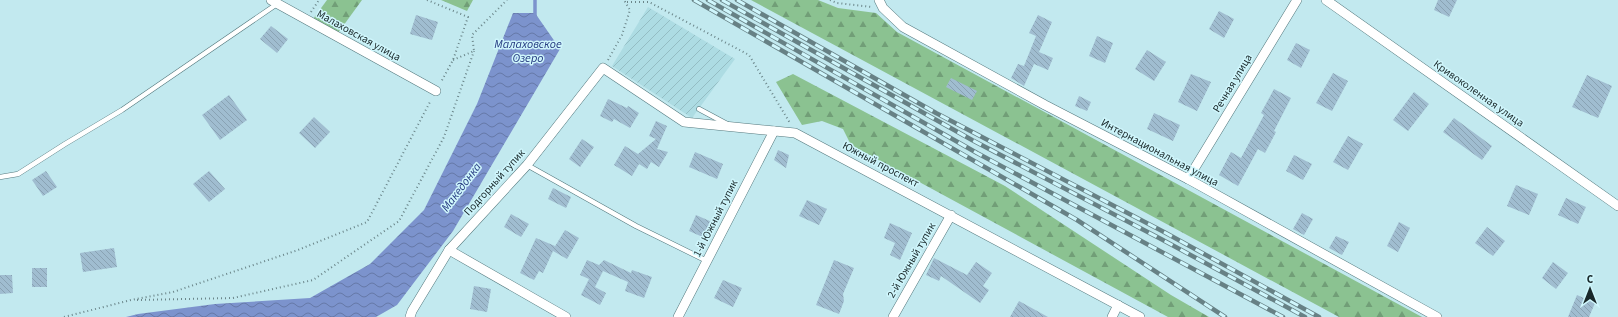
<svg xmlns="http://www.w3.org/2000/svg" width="1618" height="317" viewBox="0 0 1618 317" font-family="'Source Sans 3',sans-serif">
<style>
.industrial{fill:url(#industrial-furrows)}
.forest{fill:url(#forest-firs)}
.water{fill:url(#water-waves)}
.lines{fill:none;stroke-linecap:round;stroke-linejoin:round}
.stream{stroke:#7c93cd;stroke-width:3.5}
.building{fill:url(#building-back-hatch)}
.service-casing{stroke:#53787d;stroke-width:5.5}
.minor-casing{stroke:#53787d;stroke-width:10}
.path{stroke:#6b868a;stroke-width:2;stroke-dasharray:1 3;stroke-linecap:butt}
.service{stroke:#fff;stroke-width:4.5}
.minor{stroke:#fff;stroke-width:9}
.rail-casing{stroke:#678185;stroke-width:4.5}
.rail{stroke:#cff6fc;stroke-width:3;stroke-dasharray:9;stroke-linecap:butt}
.labels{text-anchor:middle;stroke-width:3;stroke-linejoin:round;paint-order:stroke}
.street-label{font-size:11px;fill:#19282a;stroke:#cff6fc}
.water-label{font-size:12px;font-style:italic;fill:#263b81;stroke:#cff6fc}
</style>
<defs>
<pattern id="industrial-furrows" width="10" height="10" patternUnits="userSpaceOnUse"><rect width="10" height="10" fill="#addce3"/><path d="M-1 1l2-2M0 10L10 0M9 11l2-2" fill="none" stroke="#94bdc3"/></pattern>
<pattern id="forest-firs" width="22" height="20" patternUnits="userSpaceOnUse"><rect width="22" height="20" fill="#8bc291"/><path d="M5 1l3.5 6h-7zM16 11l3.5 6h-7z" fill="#719e77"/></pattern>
<pattern id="water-waves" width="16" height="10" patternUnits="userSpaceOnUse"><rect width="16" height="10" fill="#7c93cd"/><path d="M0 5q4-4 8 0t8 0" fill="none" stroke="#6578a7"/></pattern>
<pattern id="building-back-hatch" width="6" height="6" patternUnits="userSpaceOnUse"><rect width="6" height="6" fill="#a0bdd0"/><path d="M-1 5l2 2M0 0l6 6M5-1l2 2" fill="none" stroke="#89a2b3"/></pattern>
</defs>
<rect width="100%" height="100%" fill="#c2e9ef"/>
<path class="industrial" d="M648,7L735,59L692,118L612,66Z"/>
<g class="forest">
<path d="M327,0H362L338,33L313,19Z"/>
<path d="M441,0H473L467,11Z"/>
<path d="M751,0H818L838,8L876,13L897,32L1422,317H1339Z"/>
<path d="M793,74L1005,186L1171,295L1209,317H1168L851,145L843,129L822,121L802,125L776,82Z"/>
</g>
<path class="water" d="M513,13H535L560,49L453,231L397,305L376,317H126L138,314L215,304L310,298L370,264L424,210L477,104Z"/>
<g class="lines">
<path class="stream" d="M535,0V17"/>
</g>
<g class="building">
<path d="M1438,0H1457L1449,17L1434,10Z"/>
<path d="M1219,11L1234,19L1224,38L1209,29Z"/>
<path d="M416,15L438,22L432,40L410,34Z"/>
<path d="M1038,15L1052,22L1039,52L1053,58L1048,70L1034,64L1024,86L1011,78L1018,64L1024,66L1036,36L1029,33Z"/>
<path d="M271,26L288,39L277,53L260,39Z"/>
<path d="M1097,36L1113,43L1105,63L1089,56Z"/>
<path d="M1296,43L1310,50L1301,68L1287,60Z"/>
<path d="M1147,50L1166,62L1154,81L1135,69Z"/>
<path d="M1333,73L1348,81L1332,111L1316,103Z"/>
<path d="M1191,74L1211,82L1197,111L1178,102Z"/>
<path d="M1587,75L1612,86L1598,118L1572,107Z"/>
<path d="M951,78L977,91L972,100L946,87Z"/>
<path d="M1274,89L1291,98L1274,131L1276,132L1265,153L1258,149L1238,186L1219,175L1231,152L1241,158L1264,115L1261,113Z"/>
<path d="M1414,92L1429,104L1408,131L1393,120Z"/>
<path d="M229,95L247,120L220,140L202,115Z"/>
<path d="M1079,96L1091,102L1087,111L1075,106Z"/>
<path d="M608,99L627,108L628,106L639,113L630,128L614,119L612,122L600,116Z"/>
<path d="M1154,113L1180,125L1173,141L1147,129Z"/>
<path d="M314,117L330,132L315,148L299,133Z"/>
<path d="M1454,118L1492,146L1482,160L1443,132Z"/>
<path d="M656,121L667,126L657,149L668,152L659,167L651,162L647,169L639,164L632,176L614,165L625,146L638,154L656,139L649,136Z"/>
<path d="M1348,136L1363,144L1348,170L1333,162Z"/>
<path d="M582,139L594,147L580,167L569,159Z"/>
<path d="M778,150L789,155L786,168L774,160Z"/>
<path d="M695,152L723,164L717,179L689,167Z"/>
<path d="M1294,155L1312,164L1303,180L1286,171Z"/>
<path d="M46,171L57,187L43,196L32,180Z"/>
<path d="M209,171L225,189L209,202L193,184Z"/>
<path d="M1516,185L1538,194L1529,215L1507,206Z"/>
<path d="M553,188L571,197L566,208L548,199Z"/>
<path d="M1566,198L1586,207L1578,224L1558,215Z"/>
<path d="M807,200L827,209L819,225L799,216Z"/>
<path d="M1302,213L1313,219L1304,235L1293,229Z"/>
<path d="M511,214L529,224L521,237L504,227Z"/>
<path d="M696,215L712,222L705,238L689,231Z"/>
<path d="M1399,222L1410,228L1398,252L1387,246Z"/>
<path d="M890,223L912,233L900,260L890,255L895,243L884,238Z"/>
<path d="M1487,227L1505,241L1493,256L1475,243Z"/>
<path d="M565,230L579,238L567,259L553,251L543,273L539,271L534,280L520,273L536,238L555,246L554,248Z"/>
<path d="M1336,236L1349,242L1342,255L1329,248Z"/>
<path d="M114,248L117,267L83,272L80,253Z"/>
<path d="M934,258L967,275L976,262L992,273L983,286L989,290L980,303L941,276L939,281L926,275Z"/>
<path d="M587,260L599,265L604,260L631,273L632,270L652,277L644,298L625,291L628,282L603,271L595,287L606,293L600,305L581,295L589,279L580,275Z"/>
<path d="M834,260L854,268L843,294L844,301L839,314L816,305Z"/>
<path d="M1553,262L1568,273L1556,289L1542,278Z"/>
<rect x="32" y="268" width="15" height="19"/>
<path d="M0,275H12L13,293L0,294Z"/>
<path d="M723,280L742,288L733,307L714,298Z"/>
<path d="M474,286L491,289L487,312L470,309Z"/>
<path d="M1577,295L1595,303L1589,317H1568Z"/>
<path d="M1019,301L1048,317H1010Z"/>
</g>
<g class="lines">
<defs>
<g id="service">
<path d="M699,109L727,124"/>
<path d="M527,165L636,226L707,261"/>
<path d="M0,177L18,174L65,144L122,110L277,4"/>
</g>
<g id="minor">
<path d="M271,0L436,91"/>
<path d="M879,0L883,8L903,27L1045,105L1188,179L1437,317"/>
<path d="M1326,0L1618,206"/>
<path d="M1188,179L1297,0"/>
<path d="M449,250L566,317"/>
<path d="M410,317L412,311L449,250L527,165L603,68L684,122L795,133L1140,317"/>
<path d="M678,317L774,131"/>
<path d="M893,317L951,215"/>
<path d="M1112,317L1118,305"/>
</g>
</defs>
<use href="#service" class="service-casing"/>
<use href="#minor" class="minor-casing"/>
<g class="path">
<path d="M427,0L468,17L453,60L441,82"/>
<path d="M830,0L837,3L872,7"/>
<path d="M627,2H649L749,55L790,123"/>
<path d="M311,12L319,0"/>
<path d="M453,60L474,51L472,35L507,0"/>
<path d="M608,60L622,35L630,10L624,0"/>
<path d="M137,300L233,298L313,280L399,221L444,137L474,51"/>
<path d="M64,317L131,300L173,292L298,250L367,222L431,100"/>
</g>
<use href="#service" class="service"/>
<use href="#minor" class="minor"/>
<defs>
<g id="rail">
<path d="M694,0L1077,220L1225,317"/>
<path d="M708,0L977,153L1283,317"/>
<path d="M722,0L972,140L1161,239L1305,317"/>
<path d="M737,0L936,113L1164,232L1319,317"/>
</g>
</defs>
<use href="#rail" class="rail-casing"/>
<use href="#rail" class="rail"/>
</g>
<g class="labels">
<g class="street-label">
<text transform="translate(359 35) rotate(29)" y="4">Малаховская улица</text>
<text transform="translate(1232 83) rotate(-59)" y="4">Речная улица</text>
<text transform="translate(1479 93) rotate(35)" y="4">Кривоколенная улица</text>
<text transform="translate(1160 152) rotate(28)" y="4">Интернациональная улица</text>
<text transform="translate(881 164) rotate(28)" y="4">Южный проспект</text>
<text transform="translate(494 182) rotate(-48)" y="4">Подгорный тупик</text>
<text transform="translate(715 218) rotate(-63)" y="4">1-й Южный тупик</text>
<text transform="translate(911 260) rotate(-60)" y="4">2-й Южный тупик</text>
</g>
<g class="water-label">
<text x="528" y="48">Малаховское<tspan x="528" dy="14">Озеро</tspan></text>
<text transform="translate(461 187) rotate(-53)" y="4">Македонка</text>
</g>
</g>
<g transform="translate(1590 289)" stroke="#cff6fc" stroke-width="3" paint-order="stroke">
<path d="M0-3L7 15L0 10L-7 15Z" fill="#19282a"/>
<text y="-6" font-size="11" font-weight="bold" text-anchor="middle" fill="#19282a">С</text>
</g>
</svg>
